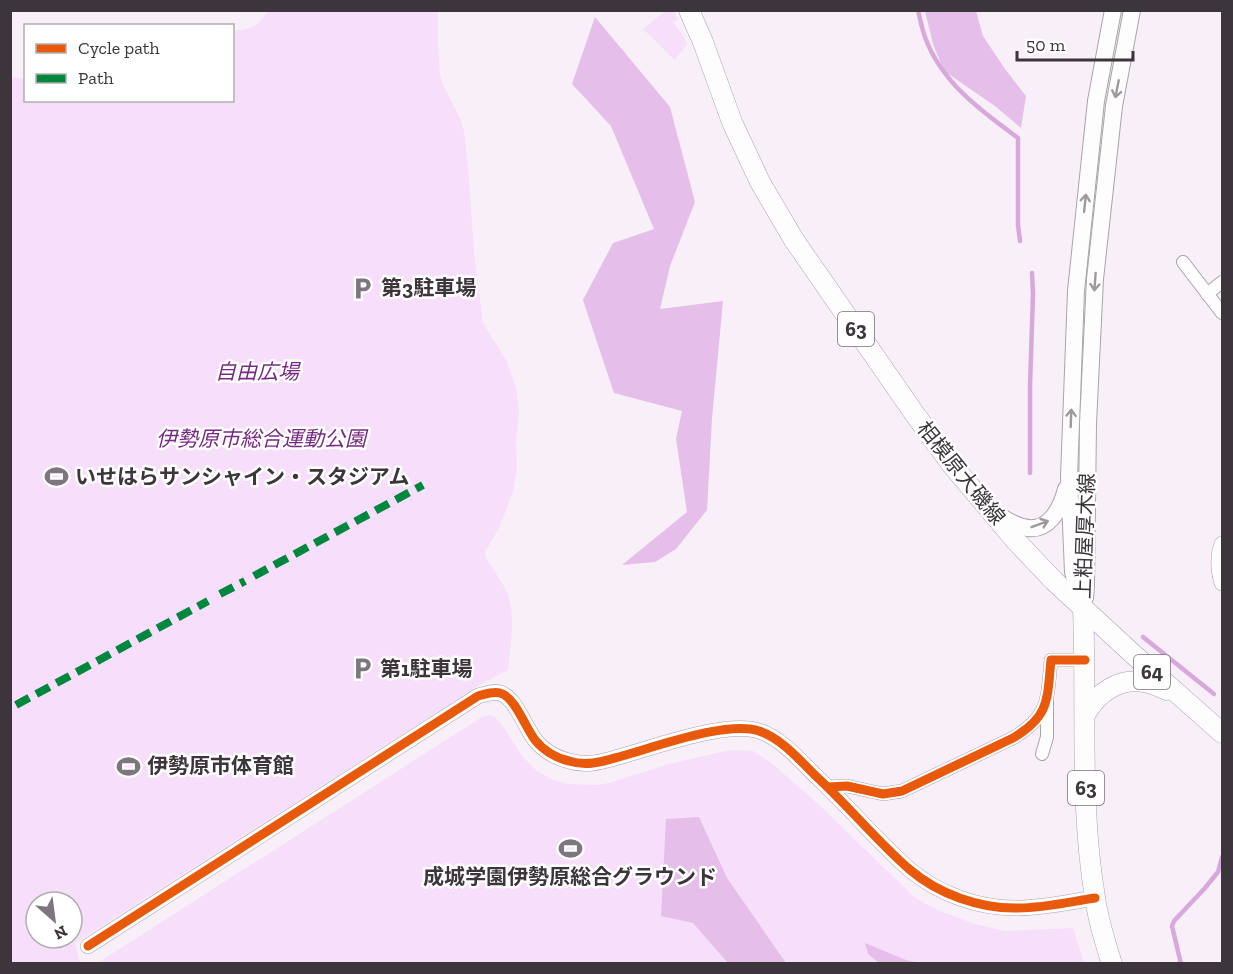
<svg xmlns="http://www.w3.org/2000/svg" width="1233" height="974" viewBox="0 0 1233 974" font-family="'Zilla Slab','Noto Sans JP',serif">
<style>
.green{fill:#f7defa;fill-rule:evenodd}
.forest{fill:#e5beea}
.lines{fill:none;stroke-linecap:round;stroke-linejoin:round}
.stream{stroke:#d8a8dd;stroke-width:4.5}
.minor-casing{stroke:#aaa4aa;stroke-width:14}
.tertiary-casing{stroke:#aaa4aa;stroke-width:16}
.secondary-casing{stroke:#aaa4aa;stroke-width:18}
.primary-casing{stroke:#aaa4aa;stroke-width:21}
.minor{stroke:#fefdfe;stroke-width:12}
.tertiary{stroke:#fefdfe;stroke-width:15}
.secondary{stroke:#fefdfe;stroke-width:16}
.primary{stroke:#fefdfe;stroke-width:20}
.quiet{stroke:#00873e;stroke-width:8;stroke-dasharray:15 8;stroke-linecap:butt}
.cycleway-casing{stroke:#fff;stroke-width:13}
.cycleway{stroke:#e8590c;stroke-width:9}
.oneway{stroke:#9d999d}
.labels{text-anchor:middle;stroke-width:5;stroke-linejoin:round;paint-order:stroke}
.shield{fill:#fff;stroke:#767276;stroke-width:1.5}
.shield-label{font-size:20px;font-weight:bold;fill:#3c353c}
.poi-label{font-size:21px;font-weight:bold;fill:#3c353c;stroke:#fff;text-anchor:start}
.park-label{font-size:21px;font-style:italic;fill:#772a81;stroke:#fff}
.street-label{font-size:21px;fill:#3c353c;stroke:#fff}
</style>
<rect width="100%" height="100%" fill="#f8eff8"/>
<g class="green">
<path d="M268,10L438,11V46L440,74L443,85L461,121L464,131L469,179L474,253L483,323L506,360L516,388L519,412L516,442L517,468L513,492L499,528L485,552L486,558C493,570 503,582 508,595C516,618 510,647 508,670L481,684L75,943L80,963H11V77L25,79L26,100H232L233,31C251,29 258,28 268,10ZM36,902H72V938H36Z"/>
<path d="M666,10L674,11L678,20L673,22C678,30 684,35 687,44L675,60L643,29Z"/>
<path d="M490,715L496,718L502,725L522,756L537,771L553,780L568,784L597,785L609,783L669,764L721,752L732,750L753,751L769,761L816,802L914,897L937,910L975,924L1005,931L1073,928L1084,963L96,964L482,717Z"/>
</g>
<g class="forest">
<path d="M925,11H976L983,36L1005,69L1026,96L1021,128L995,106L944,71L933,44Z"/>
<path d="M595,17L670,107L695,202L670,266L660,309L723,301L712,418L707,510L676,549L655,562L622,565L687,512L676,439L682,411L614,393L583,300L613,243L654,229L611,126L572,84Z"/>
<path d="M699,817L727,878L786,963H728L693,923L661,916L666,819Z"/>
<path d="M865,943L906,960L921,963H879L868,954Z"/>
</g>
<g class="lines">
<g class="stream">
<path d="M918,10C920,19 922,29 925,37C941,82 981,111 1018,138V225L1020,241"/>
<path d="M1030,473V386L1033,294L1032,273"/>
<path d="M1143,637L1214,694"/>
<path d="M1181,964L1172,926L1174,921L1205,888L1218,872L1222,857"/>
</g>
<defs>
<g id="minor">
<path d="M1183,262L1222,313"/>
<path d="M1207,294L1222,282"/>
<path d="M1042,754L1047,737V702"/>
<path d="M828,787L847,786L883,794L902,791L1013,738C1050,716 1047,700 1051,660H1085"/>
</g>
<g id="tertiary">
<path d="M1222,544C1217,557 1218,569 1222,583"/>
<path d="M88,946L478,696C486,694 493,691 500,693C515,697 525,727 535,740C543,750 556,758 569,761C588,767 604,761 622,756C655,747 728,720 759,731C783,739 801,762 819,779C850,808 877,841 909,869C938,894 980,909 1018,908C1044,908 1069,902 1095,898"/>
</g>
<g id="secondary">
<path d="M997,514C1005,519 1013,525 1023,527C1048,534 1061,509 1066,489"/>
<path d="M1085,598L1086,585L1088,423L1095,279L1114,106L1132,10"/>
<path d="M1083,609L1073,572L1069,477L1076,291L1096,101L1113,10"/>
</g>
<g id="primary">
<path d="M689,10L703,42L732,122L760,182L794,240L914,413L952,465L1016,541L1054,581L1134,655L1222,733"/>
<path d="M1083,609C1087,704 1079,803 1095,897C1098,920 1105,942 1112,964"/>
<path d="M1085,715C1097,693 1118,678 1144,682C1152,683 1160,687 1167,690"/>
</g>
</defs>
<use href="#minor" class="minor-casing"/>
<use href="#tertiary" class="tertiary-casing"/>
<use href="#secondary" class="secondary-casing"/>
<use href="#primary" class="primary-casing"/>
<use href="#minor" class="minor"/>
<use href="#tertiary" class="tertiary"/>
<use href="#secondary" class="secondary"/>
<use href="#primary" class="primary"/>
<g class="quiet">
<path d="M254,576L423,485"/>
<path d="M220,594L245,581"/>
<path d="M16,705L208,601"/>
</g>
<defs>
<g id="cycleway">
<path d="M828,787L847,786L883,794L902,791L1013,738C1050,716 1047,700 1051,660H1085"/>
<path d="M88,946L478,696C486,694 493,691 500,693C515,697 525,727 535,740C543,750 556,758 569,761C588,767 604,761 622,756C655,747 728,720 759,731C783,739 801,762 819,779C850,808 877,841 909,869C938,894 980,909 1018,908C1044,908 1069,902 1095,898"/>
</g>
</defs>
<use href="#cycleway" class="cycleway-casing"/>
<use href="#cycleway" class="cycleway"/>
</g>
<defs><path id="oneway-shaft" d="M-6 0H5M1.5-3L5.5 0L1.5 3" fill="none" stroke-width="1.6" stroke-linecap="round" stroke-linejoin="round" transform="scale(1.5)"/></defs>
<g class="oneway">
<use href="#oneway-shaft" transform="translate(1117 89) rotate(101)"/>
<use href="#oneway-shaft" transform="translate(1085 203) rotate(-84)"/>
<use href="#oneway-shaft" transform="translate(1095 282) rotate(94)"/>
<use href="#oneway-shaft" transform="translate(1071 418) rotate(-88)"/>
<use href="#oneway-shaft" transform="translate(1040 524) rotate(-20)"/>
</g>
<defs>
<symbol id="parking-bare" viewBox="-9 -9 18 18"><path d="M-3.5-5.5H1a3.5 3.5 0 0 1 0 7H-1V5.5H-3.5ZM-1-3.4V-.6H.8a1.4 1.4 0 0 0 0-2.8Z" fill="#7e767e" stroke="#fff" stroke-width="2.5" paint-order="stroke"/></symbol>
<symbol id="stadium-bare" viewBox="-9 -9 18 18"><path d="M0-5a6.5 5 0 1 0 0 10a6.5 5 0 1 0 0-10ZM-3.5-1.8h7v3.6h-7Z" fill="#7e767e" stroke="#fff" stroke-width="2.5" paint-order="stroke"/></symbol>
</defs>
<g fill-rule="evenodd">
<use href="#parking-bare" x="346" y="272" width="33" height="33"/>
<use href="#stadium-bare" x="40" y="460" width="33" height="33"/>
<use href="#parking-bare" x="346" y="652" width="33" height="33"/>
<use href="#stadium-bare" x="112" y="750" width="33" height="33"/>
<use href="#stadium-bare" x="554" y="832" width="33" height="33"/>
</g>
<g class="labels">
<g class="shield">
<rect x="838" y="312" width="36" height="34" rx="4.5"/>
<rect x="1134" y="655" width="36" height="34" rx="4.5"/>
<rect x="1068" y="771" width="36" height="34" rx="4.5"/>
</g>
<g class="shield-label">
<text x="856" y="336">63</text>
<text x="1152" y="679">64</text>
<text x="1086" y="795">63</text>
</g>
<g class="poi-label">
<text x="381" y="295">第3駐車場</text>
<text x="75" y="484">いせはらサンシャイン・スタジアム</text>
<text x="380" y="676">第1駐車場</text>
<text x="147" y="773">伊勢原市体育館</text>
<text x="570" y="884" text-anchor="middle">成城学園伊勢原総合グラウンド</text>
</g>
<g class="park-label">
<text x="257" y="379">自由広場</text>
<text x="261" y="446">伊勢原市総合運動公園</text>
</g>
<g class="street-label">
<text transform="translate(961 473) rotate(51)" y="7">相模原大磯線</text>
<text transform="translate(1085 536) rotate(-88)" y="7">上粕屋厚木線</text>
</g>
</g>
<rect width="1233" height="974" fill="none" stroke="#3c353c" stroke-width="24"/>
<rect x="24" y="24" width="210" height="78" fill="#ffffff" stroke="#b1aeb1" stroke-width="1.5"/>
<rect x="36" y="44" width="30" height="9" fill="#e8590c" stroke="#b1aeb1" stroke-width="1.5"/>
<text x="78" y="54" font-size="18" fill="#3c353c">Cycle path</text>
<rect x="36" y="74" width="30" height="9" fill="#00873e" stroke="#b1aeb1" stroke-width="1.5"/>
<text x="78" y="84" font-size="18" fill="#3c353c">Path</text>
<g transform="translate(54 920) rotate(152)"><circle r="28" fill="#ffffff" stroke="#b1aeb1" stroke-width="1.5"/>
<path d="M0-4.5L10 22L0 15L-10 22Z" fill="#7e767e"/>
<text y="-9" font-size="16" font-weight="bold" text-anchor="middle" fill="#3c353c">N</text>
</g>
<path d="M1017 51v9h116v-9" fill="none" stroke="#3c353c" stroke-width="3"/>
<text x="1026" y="51" font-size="18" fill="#3c353c" stroke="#ffffff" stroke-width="4.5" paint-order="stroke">50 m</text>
</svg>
